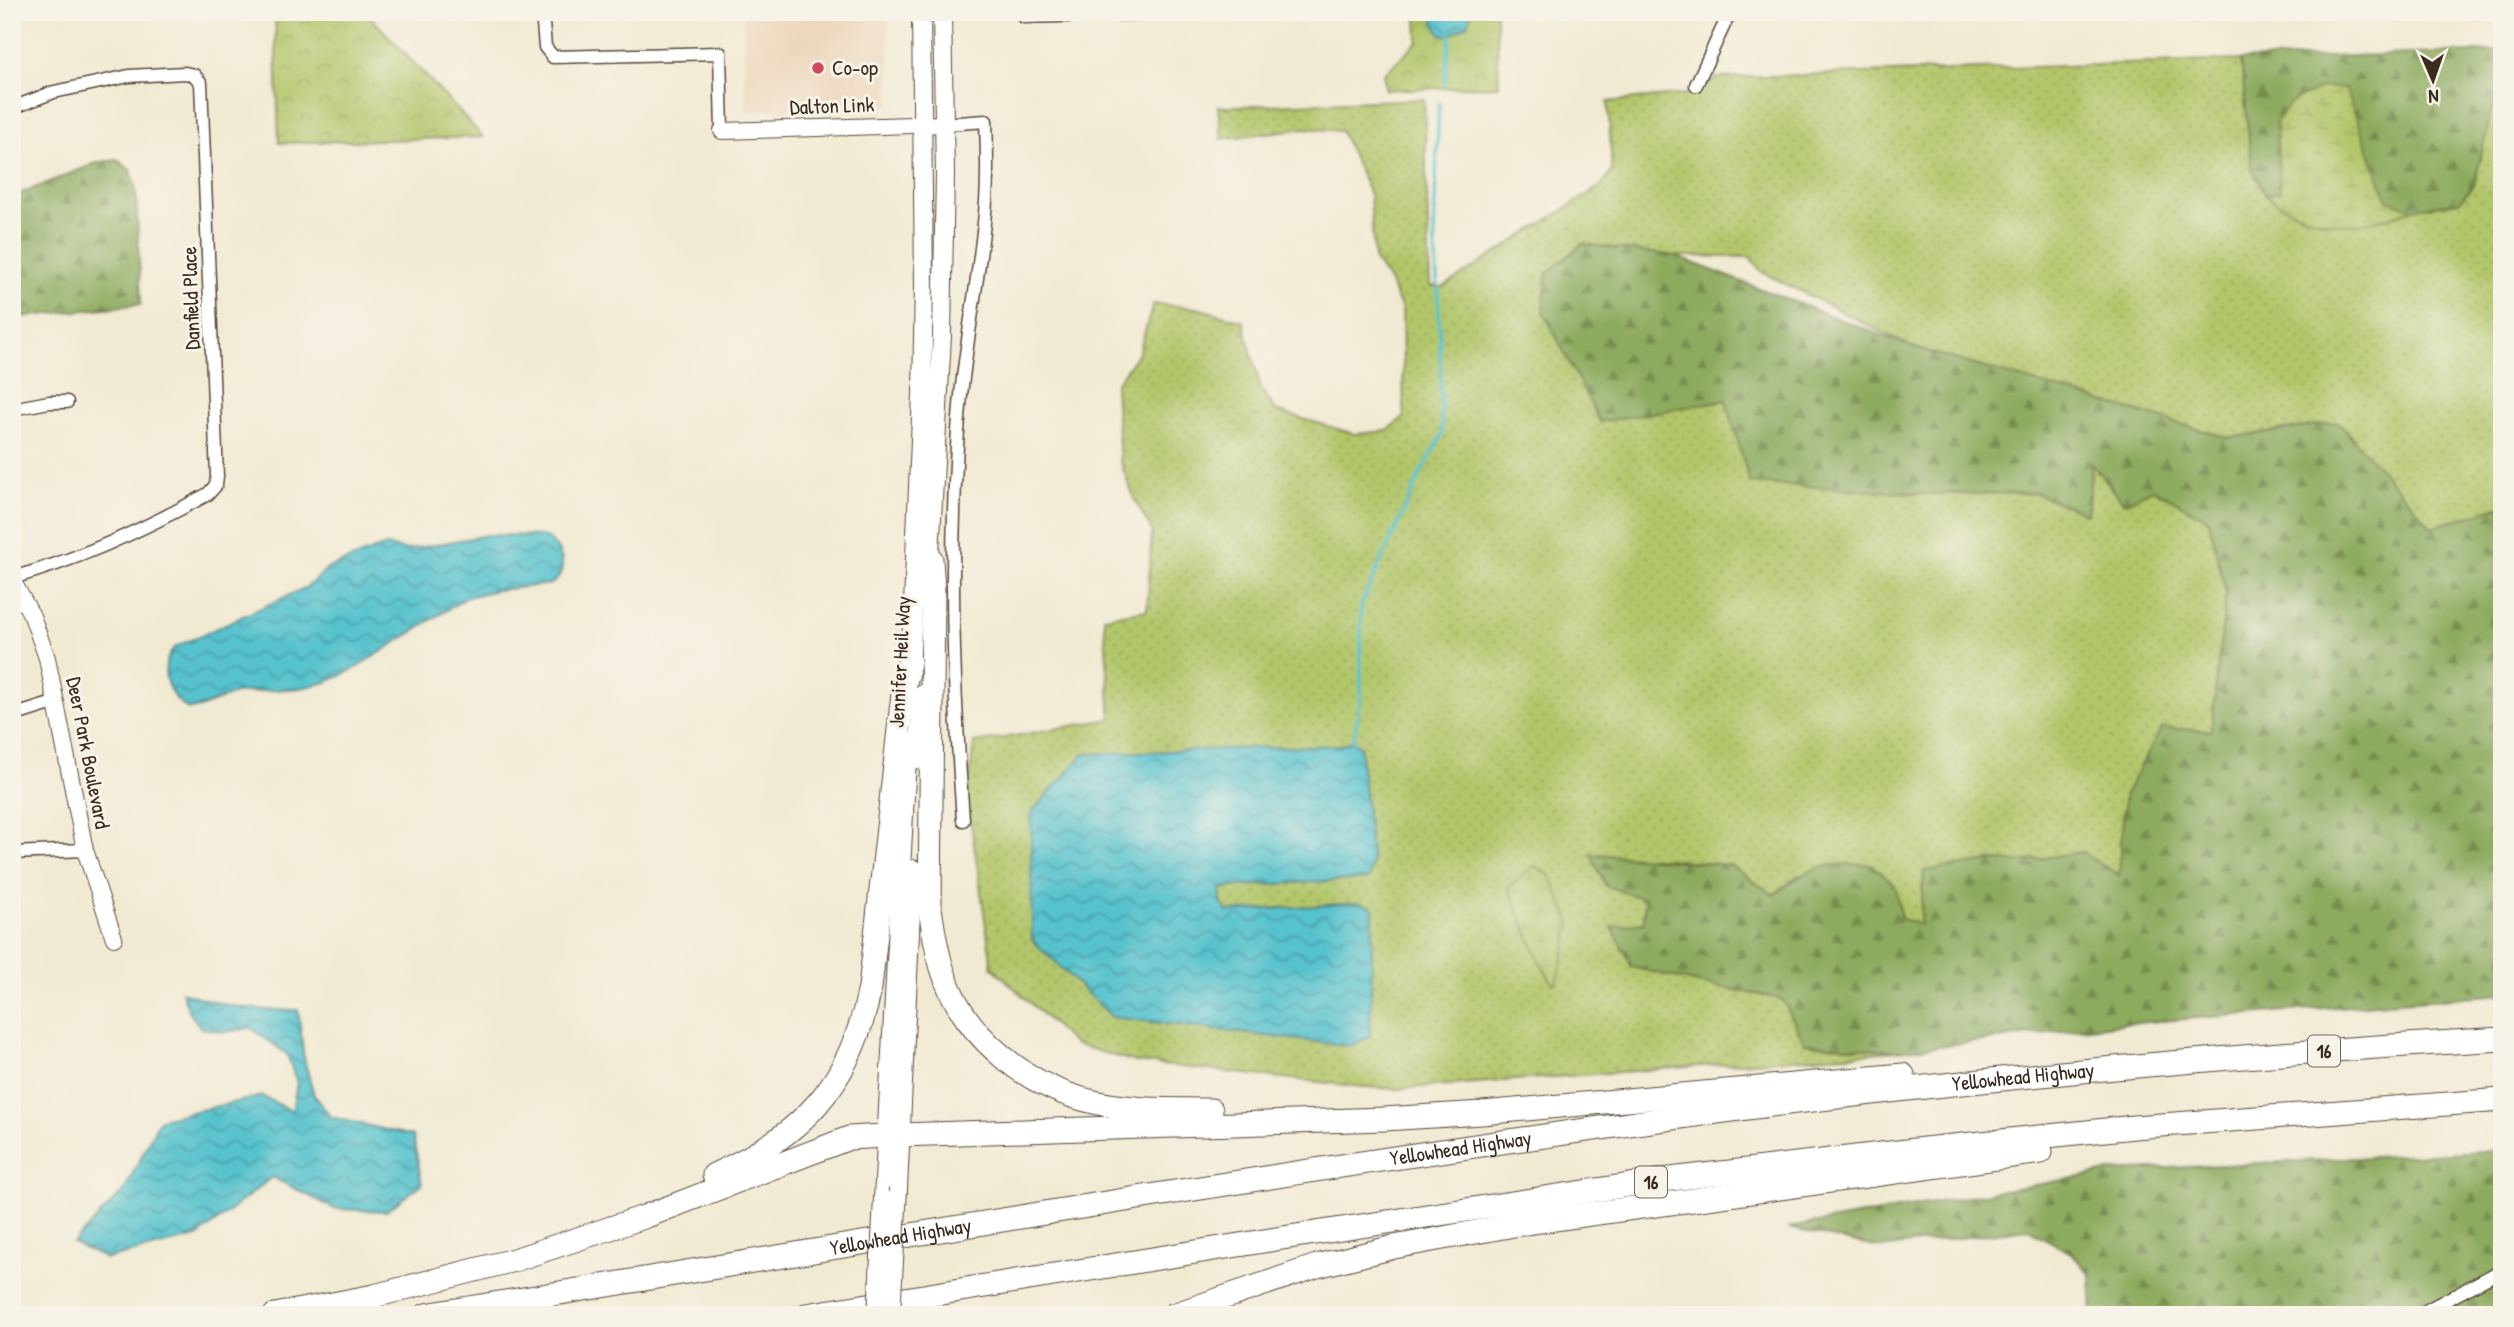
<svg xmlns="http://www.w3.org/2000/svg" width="2514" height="1327" viewBox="0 0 2514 1327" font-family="'Patrick Hand',sans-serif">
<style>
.built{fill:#edd7bb}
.grass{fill:url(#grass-dots);stroke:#767844;stroke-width:2;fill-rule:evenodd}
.forest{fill:url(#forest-firs);stroke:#646a3e;stroke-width:2}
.wetland{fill:url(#wetland-marsh);stroke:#767844;stroke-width:2}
.park{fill:url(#park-crowns);stroke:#767844;stroke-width:2}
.water{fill:url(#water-waves);stroke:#487676;stroke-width:2}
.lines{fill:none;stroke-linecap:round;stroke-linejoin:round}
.stream{stroke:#56c2ce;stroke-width:3.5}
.minor-casing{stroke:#564739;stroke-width:15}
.tertiary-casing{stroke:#564739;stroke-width:18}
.secondary-casing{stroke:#564739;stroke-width:20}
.motorway-casing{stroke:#564739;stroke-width:25}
.minor{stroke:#fff;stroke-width:12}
.tertiary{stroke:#fff;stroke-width:16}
.secondary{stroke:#fff;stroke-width:18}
.motorway{stroke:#fff;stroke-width:23}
.secondary-bridge-casing{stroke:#564739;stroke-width:20;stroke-linecap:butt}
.secondary-bridge{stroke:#fff;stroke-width:18}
.poi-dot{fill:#d1495b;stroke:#f7f3e8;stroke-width:2.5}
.labels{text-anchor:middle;stroke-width:6;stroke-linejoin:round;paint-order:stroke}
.shield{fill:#f7f3e8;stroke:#73665b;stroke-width:2}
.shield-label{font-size:19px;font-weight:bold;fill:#3b2a1e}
.poi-label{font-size:21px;fill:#3b2a1e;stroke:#f7f3e8;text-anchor:start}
.street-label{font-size:21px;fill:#3b2a1e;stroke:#f7f3e8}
</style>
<defs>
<pattern id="grass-dots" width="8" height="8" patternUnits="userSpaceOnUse" patternTransform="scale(1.75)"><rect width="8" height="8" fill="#b2c66a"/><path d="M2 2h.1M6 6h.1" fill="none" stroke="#9aaa5b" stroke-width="1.8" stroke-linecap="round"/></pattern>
<pattern id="forest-firs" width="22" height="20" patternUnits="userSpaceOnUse" patternTransform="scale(1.75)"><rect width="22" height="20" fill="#8dab5e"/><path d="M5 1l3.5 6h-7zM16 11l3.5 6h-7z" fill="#748b4d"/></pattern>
<pattern id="wetland-marsh" width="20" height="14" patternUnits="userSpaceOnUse" patternTransform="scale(1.75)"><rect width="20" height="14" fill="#b2c66a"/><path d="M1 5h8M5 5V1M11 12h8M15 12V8" fill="none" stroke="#9aaa5b"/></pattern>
<pattern id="park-crowns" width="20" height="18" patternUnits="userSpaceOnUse" patternTransform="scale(1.75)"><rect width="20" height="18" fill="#b2c66a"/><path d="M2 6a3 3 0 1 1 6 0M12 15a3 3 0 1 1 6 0" fill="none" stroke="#9aaa5b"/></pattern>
<pattern id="water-waves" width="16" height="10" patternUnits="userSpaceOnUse" patternTransform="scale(1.75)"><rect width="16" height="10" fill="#56c2ce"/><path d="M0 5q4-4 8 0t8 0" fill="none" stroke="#489ea7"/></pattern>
</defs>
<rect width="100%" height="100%" fill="#f7f3e8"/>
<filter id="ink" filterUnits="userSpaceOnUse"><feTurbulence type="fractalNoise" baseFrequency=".0143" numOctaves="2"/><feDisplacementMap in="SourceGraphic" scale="14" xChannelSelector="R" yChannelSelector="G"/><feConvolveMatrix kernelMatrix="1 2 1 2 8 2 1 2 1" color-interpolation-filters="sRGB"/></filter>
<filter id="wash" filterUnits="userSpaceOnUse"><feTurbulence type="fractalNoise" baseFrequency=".00686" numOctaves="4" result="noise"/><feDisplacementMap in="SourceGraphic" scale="28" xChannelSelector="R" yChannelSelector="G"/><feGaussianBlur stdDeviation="1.57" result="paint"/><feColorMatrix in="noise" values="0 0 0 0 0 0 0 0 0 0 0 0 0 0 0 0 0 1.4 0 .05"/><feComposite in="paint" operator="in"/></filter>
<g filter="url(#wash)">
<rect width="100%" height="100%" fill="#f1ead3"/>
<path class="built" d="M743,12H888L890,105L746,111Z"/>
<path class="grass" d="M2241,60L2252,169L2321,222L2366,223L2413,209L2458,202L2474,185L2502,66V506L2432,527L2338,422L2229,438L1912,347L1762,272L1750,257L1675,256L1582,244L1726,400L1927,494L2036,493L2087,514L2092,463L2153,489L2209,520L2226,593L2211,732L2125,794L2119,875L1990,861L1924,871L1920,926L1901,919L1895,885L1798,875L1774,895L1730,865L1658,858L1591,854L1606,886L1645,899L1644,923L1613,927L1632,967L1699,983L1782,999L1806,1043L1898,1051L1396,1089L1365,1087L1136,1062L1074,1044L992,967L967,796L974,743L1111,719L1104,617L1147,610L1152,531L1135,500L1120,461L1115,385L1139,352L1153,304L1197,308L1243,321L1261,389L1276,411L1355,434L1387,431L1404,417L1402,309L1389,281L1374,259L1370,194L1341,131L1305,128L1222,139L1218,107L1424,99L1430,286L1443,287L1601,186L1612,171L1608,102L1687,94L1717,78ZM1353,741L1360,747L1372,863L1369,879L1239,886L1220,889L1221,902L1227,912L1358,903L1372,907L1032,940L1341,745Z"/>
<g class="forest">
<path d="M2502,51V66L2474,185L2459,202L2413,209L2388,200L2345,88L2276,123L2280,192L2266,195L2252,169L2241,60Z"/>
<path d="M118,160L131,171L136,190L141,304L12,318V197L99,162Z"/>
<path d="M1582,244L1675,256L1912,347L2229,438L2338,422L2432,527L2502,506V994L2122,1024L1898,1051L1805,1043L1782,999L1699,983L1632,967L1612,927L1644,923L1645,899L1606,886L1591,854L1730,865L1774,895C1814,864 1820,864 1870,864L1895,885L1901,919L1920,925L1924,871L1990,861L2020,862L2081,852L2119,875L2125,794L2162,728L2211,731L2226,593L2209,520L2153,489L2124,503L2092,464L2087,514L2036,493L1927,494L1750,483L1726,400L1600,422L1543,311L1547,273Z"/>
<path d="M2502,1150V1315H2092L2090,1274L2071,1253L2028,1229L1880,1248L1788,1228L2114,1171Z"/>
</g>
<g class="wetland">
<path d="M2323,87L2345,88L2388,200L2413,209C2398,214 2381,221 2365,223C2329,227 2295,216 2266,195L2280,192L2276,123L2291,102Z"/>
<path d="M1534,866L1550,876L1571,923L1558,980L1553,984L1539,960L1508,887Z"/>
</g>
<g class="park">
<path d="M275,12H366L483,137L279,143Z"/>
<path d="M1417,12H1496L1499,86L1385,90L1384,74L1418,41Z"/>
</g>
<g class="water">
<path d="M1435,12H1471L1468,24L1450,35L1440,34L1434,23Z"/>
<path d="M487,535L541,536C560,542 572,571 551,584L496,590L467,597L356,668L327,682L300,688L235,693L200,708L188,709C166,694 157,669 175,647L307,587L328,568L380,548L387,546L407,550Z"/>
<path d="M1353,741L1360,747L1372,863L1369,879L1239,886L1220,889L1221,902L1227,912L1359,903L1373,907L1370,1037L1349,1046L1112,1017L1032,940L1031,813L1084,754L1341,745Z"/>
<path d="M182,992C224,1006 253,1012 298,1010L304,1059L314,1095L331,1117L413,1136L422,1184L386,1211L335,1209L272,1177L197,1237L106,1259L73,1243L124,1191L160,1119L262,1096L292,1111L297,1083L287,1054L251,1028L224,1032L201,1028L189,1012Z"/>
</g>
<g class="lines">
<g class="stream">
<path d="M1445,84L1450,35"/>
<path d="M1353,741L1361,699V605L1422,471L1442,435L1439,310L1434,228L1439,103"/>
</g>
</g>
</g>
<g filter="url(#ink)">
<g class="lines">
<defs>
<g id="minor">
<path d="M542,12L545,47L553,57L720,53L722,131"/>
<path d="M1024,17L1196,12"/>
<path d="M1696,85L1730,12"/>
<path d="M12,108L54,92L129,76L185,73L194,75L201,83L217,476L216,485L208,494C145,529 81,559 12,578"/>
<path d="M944,124L986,121C987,148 988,174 986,201C981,269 966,337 960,406C948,544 953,682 963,820"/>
<path d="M12,409L49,402H67"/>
<path d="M12,716L57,702"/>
<path d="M12,853L85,850"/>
<path d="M2418,1315L2502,1270"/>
</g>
<g id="tertiary">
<path d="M722,131L944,124"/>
<path d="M12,580L32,616L47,658L85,850L114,938"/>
</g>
<g id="secondary">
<path d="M929,572L942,336L945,174L942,12"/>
<path d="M910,675L922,393L924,283L921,12"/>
<path d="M918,760L922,694"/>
<path d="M898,1189L913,869"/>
<path d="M883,1199L908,741"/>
</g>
<g id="motorway">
<path d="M931,559L933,590L930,908C933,929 936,950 943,971C963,1036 1028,1088 1094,1102C1132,1111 1172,1109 1211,1110"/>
<path d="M714,1175C802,1136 851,1085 870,988L903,694L909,662"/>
<path d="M275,1315L374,1296L514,1260L644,1217L849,1138L901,1135L1384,1119L1482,1113L1903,1075"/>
<path id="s1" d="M426,1315C849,1246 1271,1172 1695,1115C1963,1079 2232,1055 2502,1039"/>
<path d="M806,1315L1276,1239L1662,1180L1915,1150L2134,1127L2502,1100"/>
<path d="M1173,1315L1317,1266L1394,1247L1525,1223L2041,1152"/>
</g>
</defs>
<use href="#minor" class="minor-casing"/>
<use href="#tertiary" class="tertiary-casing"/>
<use href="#secondary" class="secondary-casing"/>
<use href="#motorway" class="motorway-casing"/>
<use href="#minor" class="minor"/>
<use href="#tertiary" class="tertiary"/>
<use href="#secondary" class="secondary"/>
<use href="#motorway" class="motorway"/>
<defs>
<g id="secondary-bridge">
<path d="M877,1315L883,1199"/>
<path d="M891,1315L898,1189"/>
</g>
</defs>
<use href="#secondary-bridge" class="secondary-bridge-casing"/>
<use href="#secondary-bridge" class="secondary-bridge"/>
</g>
</g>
<circle class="poi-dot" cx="818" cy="68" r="7"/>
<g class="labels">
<g class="shield">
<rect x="2308" y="1035.5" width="32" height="31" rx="5"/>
<rect x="1635" y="1166.5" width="32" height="31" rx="5"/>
</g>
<g class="shield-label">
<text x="2324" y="1058">16</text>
<text x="1651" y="1189">16</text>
</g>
<g class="poi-label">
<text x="832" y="75">Co-op</text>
</g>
<g class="street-label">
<text transform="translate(832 106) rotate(-2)" y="7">Dalton Link</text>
<text transform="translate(191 298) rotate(-92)" y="7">Danfield Place</text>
<text transform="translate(900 662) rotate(-87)" y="7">Jennifer Heil Way</text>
<text transform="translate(88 753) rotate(79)" y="7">Deer Park Boulevard</text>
<text dy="7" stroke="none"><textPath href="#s1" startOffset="1615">Yellowhead Highway</textPath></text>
<text dy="7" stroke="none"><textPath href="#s1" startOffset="1048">Yellowhead Highway</textPath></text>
<text dy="7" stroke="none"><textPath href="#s1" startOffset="481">Yellowhead Highway</textPath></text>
</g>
</g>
<rect width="2514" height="1327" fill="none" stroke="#f7f3e8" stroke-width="42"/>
<g transform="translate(2433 80) rotate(178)" stroke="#f7f3e8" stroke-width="5" paint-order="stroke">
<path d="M0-5L12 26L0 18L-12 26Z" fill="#3b2a1e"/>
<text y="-10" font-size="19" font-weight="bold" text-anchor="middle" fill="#3b2a1e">N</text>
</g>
</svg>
